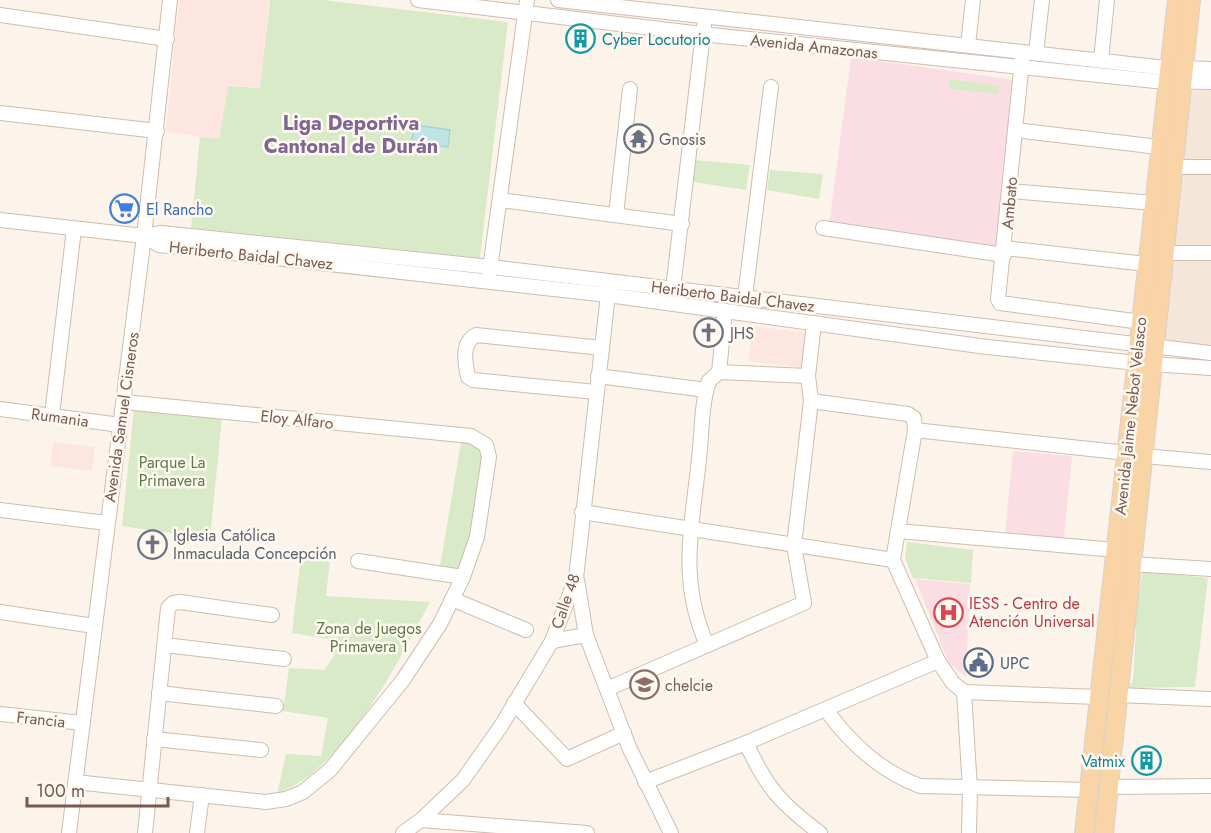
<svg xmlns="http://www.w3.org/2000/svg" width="1211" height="833" viewBox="0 0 1211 833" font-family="Jost,sans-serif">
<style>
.residential{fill:#f4e6d9}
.commercial{fill:#fce6df}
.medical{fill:#fadee4}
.green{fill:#d9eac9}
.water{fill:#bfe4e6;stroke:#a6d4d8;stroke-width:1.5}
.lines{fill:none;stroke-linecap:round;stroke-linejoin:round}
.minor-casing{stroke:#cfbcb0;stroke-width:16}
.major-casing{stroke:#d9d1cd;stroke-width:20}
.minor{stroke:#fff;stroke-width:14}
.major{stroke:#f8d4a6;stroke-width:18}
.labels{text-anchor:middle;stroke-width:5;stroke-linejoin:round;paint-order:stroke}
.culture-label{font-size:16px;fill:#0d838f;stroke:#fff9f2;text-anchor:start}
.street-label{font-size:16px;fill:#785a4e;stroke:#fff9f2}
.worship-label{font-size:16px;fill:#5b616d;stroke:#fff9f2;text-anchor:start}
.shop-label{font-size:16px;fill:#366cbe;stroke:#fff9f2;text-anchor:start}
.park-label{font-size:16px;fill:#5a7d45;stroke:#fff9f2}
.health-label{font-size:16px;fill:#be3a42;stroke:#fff9f2;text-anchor:start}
.service-label{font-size:16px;fill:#4e5e75;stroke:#fff9f2;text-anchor:start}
.education-label{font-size:16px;fill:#785e54;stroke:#fff9f2;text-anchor:start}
.quarter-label{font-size:20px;font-weight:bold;fill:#806693;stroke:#fff9f2}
</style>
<rect width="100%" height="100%" fill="#fcf4eb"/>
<path class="residential" d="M1185,90H1211V348L1163,344Z"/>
<g class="commercial">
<path d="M179,0H269L260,88L228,85L219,139L166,132Z"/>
<path d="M753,326L808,333L803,368L748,361Z"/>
<path d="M53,442L95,447L92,471L50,466Z"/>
</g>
<g class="medical">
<path d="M851,57L1015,80L997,248L829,225Z"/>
<path d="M1013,451L1072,456L1064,539L1005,533Z"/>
<path d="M915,579L970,584L966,677L949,663Z"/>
</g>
<g class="green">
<path d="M270,0H323L508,22L480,258L191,228L200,137L219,139L228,86L260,88Z"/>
<path d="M950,79L999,86V94L949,89Z"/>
<path d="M695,160L750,165L746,190L693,182Z"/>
<path d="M770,170L823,174L819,199L767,190Z"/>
<path d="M134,408L222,417L210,539L122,526Z"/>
<path d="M462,437L486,445L465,571L440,566Z"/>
<path d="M907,542L973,550L971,583L913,578L905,558Z"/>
<path d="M301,556L330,560L326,596L430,602C400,660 361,734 309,776C300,783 287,789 277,794L286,754L321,756L328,718L283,711L289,668L324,670L334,656L328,639L292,633Z"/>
<path d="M1143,571L1208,578L1195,687L1126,688L1133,682L1136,629L1133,626Z"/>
</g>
<path class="water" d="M415,125L450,130L448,147L411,143Z"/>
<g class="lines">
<defs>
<g id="minor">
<path d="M418,0L702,34L1155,81L1211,82"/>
<path d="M558,0L1157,67L1211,69"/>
<path d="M0,15L167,39"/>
<path d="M968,45L973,0"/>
<path d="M1036,53L1042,0"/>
<path d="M1022,60L998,299L1000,303L1141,322"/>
<path d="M1101,60L1107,0"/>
<path d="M0,113L157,131"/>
<path d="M1015,130L1159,147"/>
<path d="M1173,167H1211"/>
<path d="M1010,191L1154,203"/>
<path d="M500,200L682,224"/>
<path d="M616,215L630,89"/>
<path d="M0,220L144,236L162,233L491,267L1211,353"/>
<path d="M823,228L1004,255"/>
<path d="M144,236L159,245L608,295L987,347L1137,363L1211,368"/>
<path d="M1005,248L1146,264"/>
<path d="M1165,253H1211"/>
<path d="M489,276L527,0"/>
<path d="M673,289L704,25"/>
<path d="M745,297L771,87"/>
<path d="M719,372L725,311"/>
<path d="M598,376L706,390"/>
<path d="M596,392L473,380L468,377C465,362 461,343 476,335L602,348"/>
<path d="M811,401L908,414L914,418L915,430L893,560L938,661L953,683L964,692L1099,697"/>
<path d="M0,409L120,425"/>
<path d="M52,415L74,229"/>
<path d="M915,430L1127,453"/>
<path d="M1144,456L1211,462"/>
<path d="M0,510L107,523"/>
<path d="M582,512L893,560"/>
<path d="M898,531L1116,550"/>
<path d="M358,561L463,577"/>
<path d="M1131,564L1211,569"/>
<path d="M577,580L586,635L629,747L671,833"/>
<path d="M452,599L526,630"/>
<path d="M0,612L94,626"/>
<path d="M552,641L586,635"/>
<path d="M165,645L284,659"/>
<path d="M707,645C678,579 692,527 699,459C702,433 701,405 709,381L719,372L808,376"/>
<path d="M607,689L804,603L794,545L811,401L808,376L814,323"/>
<path d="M964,692L970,789L969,833"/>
<path d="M159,693L276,706"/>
<path d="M1118,695L1211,699"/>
<path d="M514,703L567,759L624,733"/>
<path d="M826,710C851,744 880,771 920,786L1089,790"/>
<path d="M0,714L82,723"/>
<path d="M154,739L261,750"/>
<path d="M746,743C767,788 780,803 820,833"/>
<path d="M75,782L266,802L286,799L303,792L330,770L403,680L440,624L463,577L477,537L489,457L486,445L471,436L124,402"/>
<path d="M645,782L746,743L938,661"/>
<path d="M1109,787L1211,786"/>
<path d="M421,820L587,833"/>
<path d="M69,833L144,236L170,0"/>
<path d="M145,833L168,608L173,603L180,602L272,615"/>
<path d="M197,833L202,795"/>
<path d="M403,833L421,820L463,780L501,726L552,641L576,578L609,286"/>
</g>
<g id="major">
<path d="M1084,833L1177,0"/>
<path d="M1104,833L1191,0"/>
</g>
</defs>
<use href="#minor" class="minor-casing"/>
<use href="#major" class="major-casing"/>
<use href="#minor" class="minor"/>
<use href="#major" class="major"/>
</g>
<defs>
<symbol id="building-ring" viewBox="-11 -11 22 22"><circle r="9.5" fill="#fff9f2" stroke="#0f9aa8" stroke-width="1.5"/><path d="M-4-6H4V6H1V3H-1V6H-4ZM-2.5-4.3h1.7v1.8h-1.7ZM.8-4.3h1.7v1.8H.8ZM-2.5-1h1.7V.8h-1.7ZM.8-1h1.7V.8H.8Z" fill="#0f9aa8"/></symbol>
<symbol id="temple-ring" viewBox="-11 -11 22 22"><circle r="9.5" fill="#fff9f2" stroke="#6b7280" stroke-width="1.5"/><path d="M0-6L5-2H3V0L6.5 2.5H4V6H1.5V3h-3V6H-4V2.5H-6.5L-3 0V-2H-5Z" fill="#6b7280"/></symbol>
<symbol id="supermarket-ring" viewBox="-11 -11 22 22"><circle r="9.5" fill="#fff9f2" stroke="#3f7fe0" stroke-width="1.5"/><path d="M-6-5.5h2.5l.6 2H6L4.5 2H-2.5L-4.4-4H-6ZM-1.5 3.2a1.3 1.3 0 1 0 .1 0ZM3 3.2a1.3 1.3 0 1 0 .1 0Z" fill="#3f7fe0"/></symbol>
<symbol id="church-ring" viewBox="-11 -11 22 22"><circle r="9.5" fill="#fff9f2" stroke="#6b7280" stroke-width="1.5"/><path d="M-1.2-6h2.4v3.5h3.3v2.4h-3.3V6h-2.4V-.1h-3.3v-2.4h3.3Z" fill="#6b7280"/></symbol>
<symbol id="hospital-ring" viewBox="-11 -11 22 22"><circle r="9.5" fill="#fff9f2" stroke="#e0444e" stroke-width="1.5"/><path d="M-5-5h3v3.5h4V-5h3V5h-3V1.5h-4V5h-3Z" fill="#e0444e"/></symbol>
<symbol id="civic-ring" viewBox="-11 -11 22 22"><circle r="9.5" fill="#fff9f2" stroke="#5c6f8a" stroke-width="1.5"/><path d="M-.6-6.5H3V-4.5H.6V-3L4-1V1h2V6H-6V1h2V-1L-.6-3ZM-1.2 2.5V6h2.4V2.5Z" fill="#5c6f8a"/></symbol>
<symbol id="school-ring" viewBox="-11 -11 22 22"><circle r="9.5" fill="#fff9f2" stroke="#8d6e63" stroke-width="1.5"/><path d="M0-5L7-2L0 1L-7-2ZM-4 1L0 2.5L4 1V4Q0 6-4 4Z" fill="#8d6e63"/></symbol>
</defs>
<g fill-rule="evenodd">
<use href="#building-ring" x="564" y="22" width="33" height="33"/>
<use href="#temple-ring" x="622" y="122" width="33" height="33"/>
<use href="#supermarket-ring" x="108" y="192" width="33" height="33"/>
<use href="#church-ring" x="692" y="316" width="33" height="33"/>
<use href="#church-ring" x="136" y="528" width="33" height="33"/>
<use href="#hospital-ring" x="932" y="596" width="33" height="33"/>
<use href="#civic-ring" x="962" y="646" width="33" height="33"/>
<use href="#school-ring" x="628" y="668" width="33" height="33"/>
<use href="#building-ring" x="1130" y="744" width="33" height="33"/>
</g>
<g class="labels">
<g class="culture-label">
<text x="602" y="45">Cyber Locutorio</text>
<text x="1125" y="767" text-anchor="end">Vatmix</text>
</g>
<g class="street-label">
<text transform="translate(814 46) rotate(6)" y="6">Avenida Amazonas</text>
<text transform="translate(1009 203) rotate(-85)" y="6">Ambato</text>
<text transform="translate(251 255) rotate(6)" y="6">Heriberto Baidal Chavez</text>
<text transform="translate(733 296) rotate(7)" y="6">Heriberto Baidal Chavez</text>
<text transform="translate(1130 416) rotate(-84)" y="6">Avenida Jaime Nebot Velasco</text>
<text transform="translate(60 417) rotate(8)" y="6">Rumania</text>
<text transform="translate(121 417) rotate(-82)" y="6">Avenida Samuel Cisneros</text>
<text transform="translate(297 419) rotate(6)" y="6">Eloy Alfaro</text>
<text transform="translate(565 601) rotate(-71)" y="6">Calle 48</text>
<text transform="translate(41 719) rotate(6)" y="6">Francia</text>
</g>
<g class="worship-label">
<text x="659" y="145">Gnosis</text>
<text x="730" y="339">JHS</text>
<text x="173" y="541">Iglesia Católica<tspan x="173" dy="18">Inmaculada Concepción</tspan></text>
</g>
<g class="shop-label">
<text x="146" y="215">El Rancho</text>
</g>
<g class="park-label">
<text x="172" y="468">Parque La<tspan x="172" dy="18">Primavera</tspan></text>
<text x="369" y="634">Zona de Juegos<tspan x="369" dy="18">Primavera 1</tspan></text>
</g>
<g class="health-label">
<text x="969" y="609">IESS - Centro de<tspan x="969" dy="18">Atención Universal</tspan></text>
</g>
<g class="service-label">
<text x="1000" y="669">UPC</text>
</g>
<g class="education-label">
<text x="665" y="691">chelcie</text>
</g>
<g class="quarter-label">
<text x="351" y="130">Liga Deportiva<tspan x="351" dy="23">Cantonal de Durán</tspan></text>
</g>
</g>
<path d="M27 797v9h141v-9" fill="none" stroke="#785a4e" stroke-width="3"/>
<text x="36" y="797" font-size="18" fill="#785a4e" stroke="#fff9f2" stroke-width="4.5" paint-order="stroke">100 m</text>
</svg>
